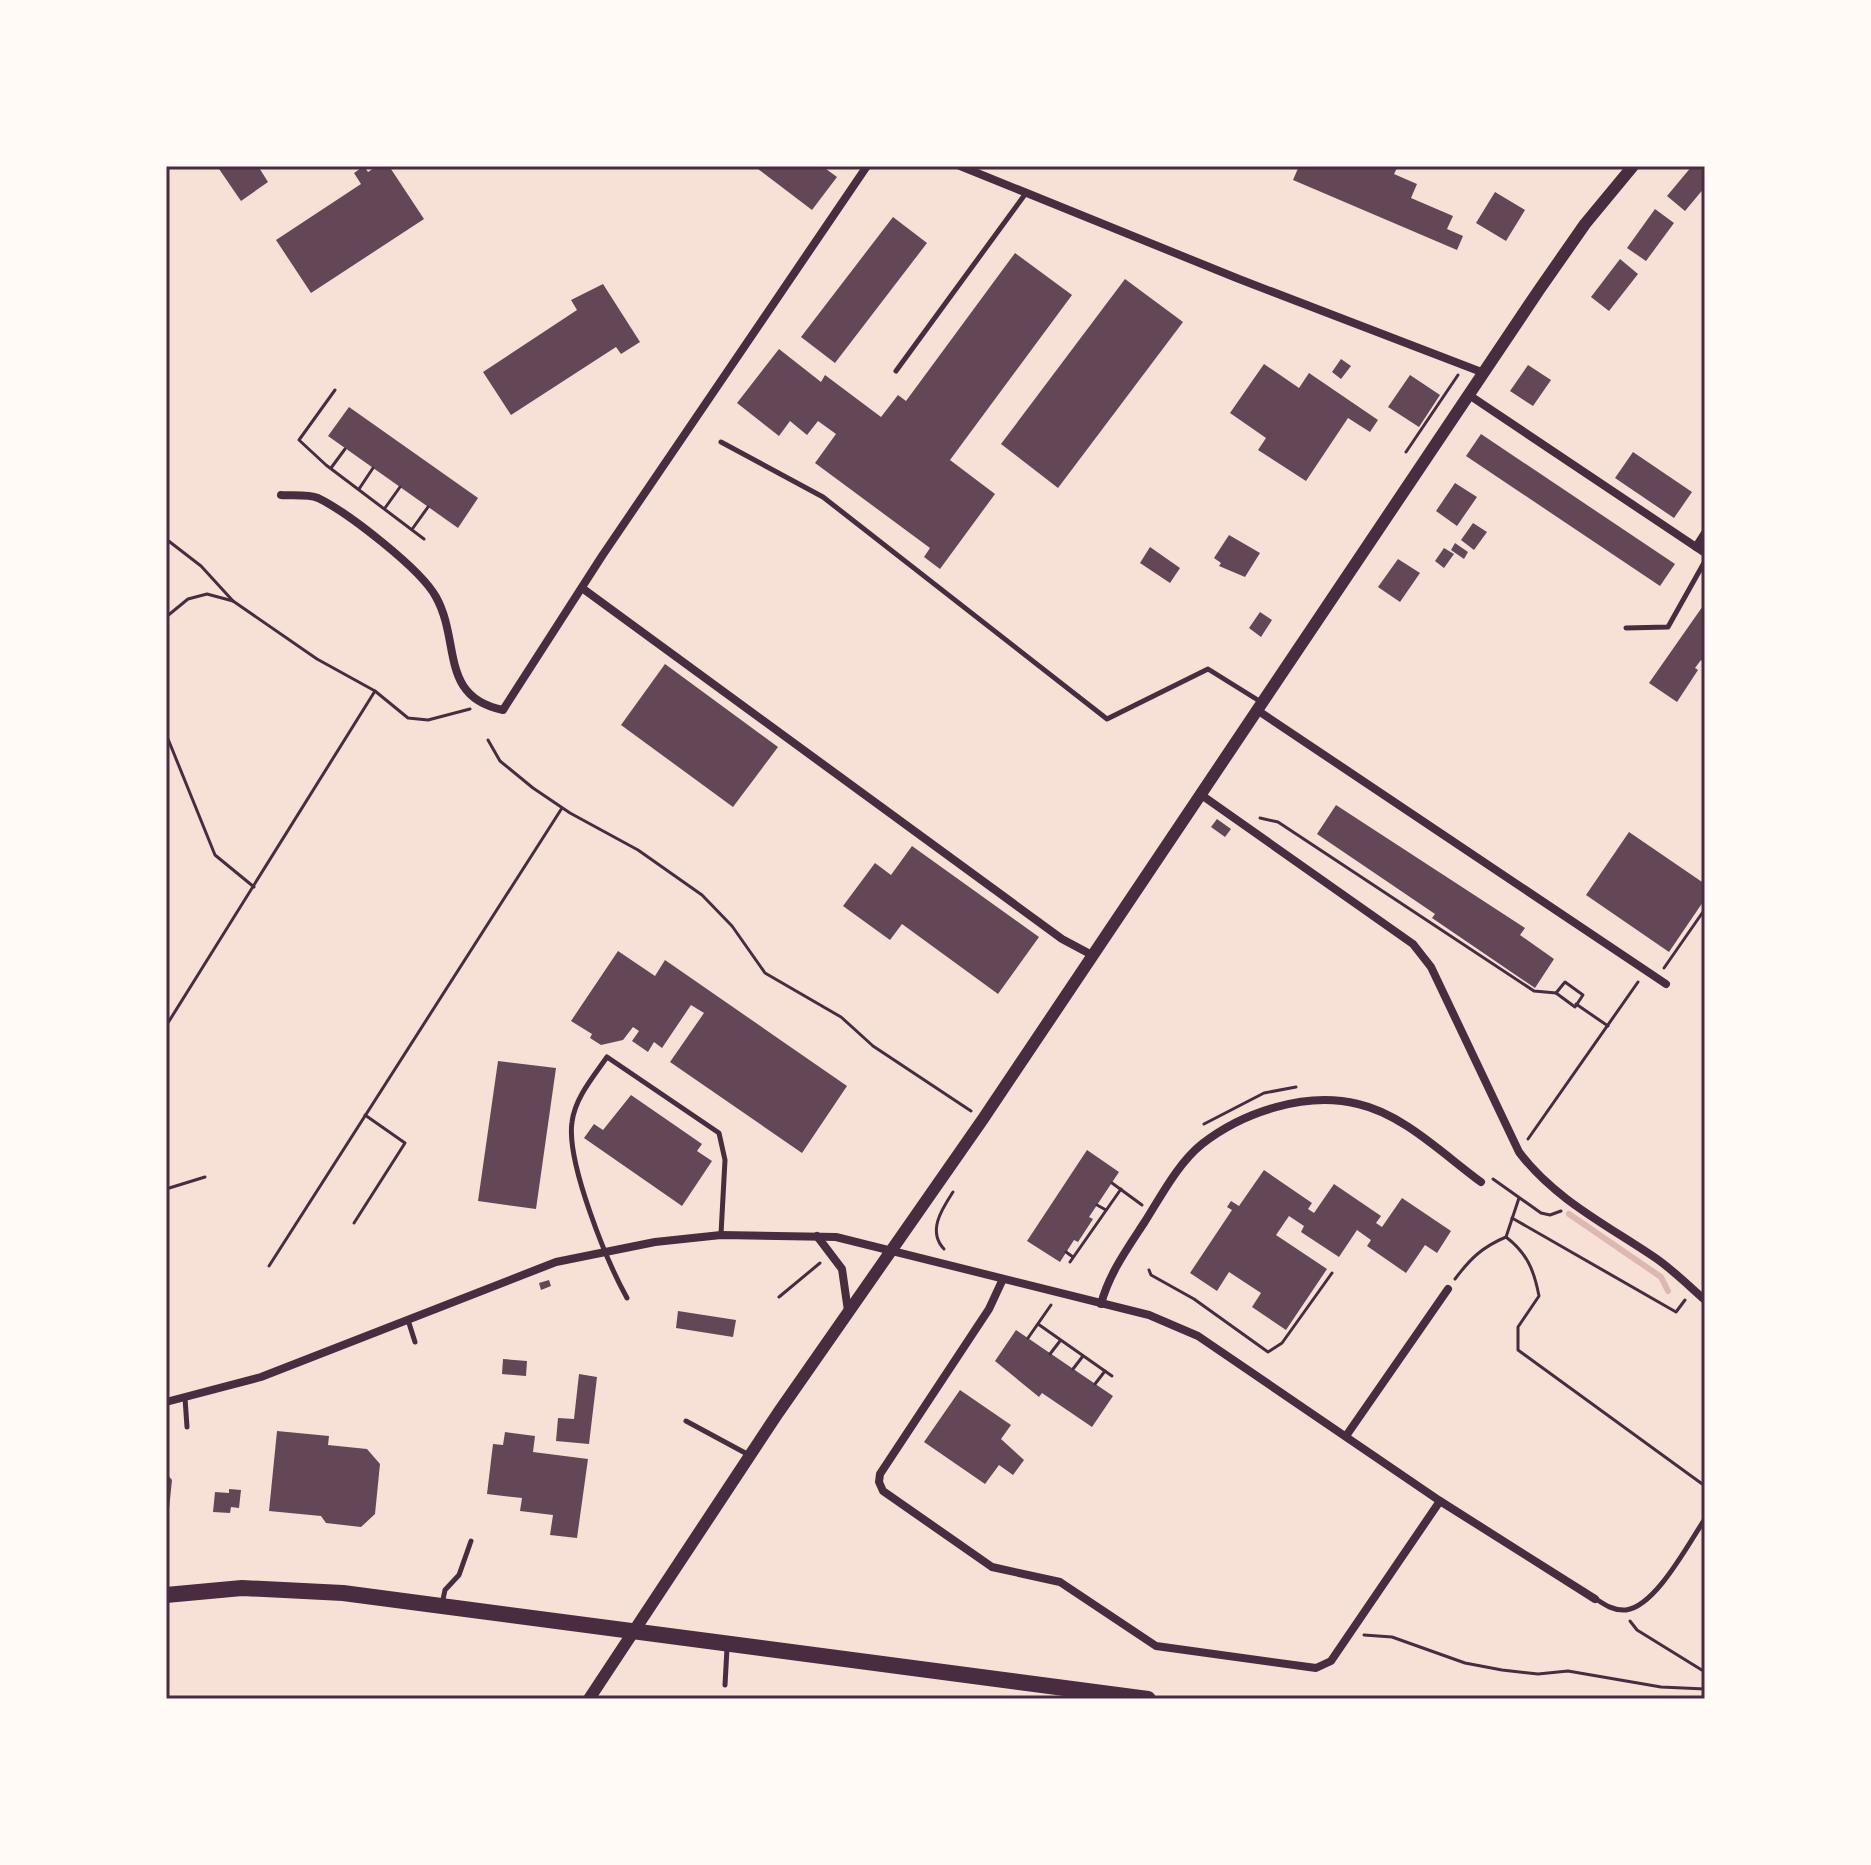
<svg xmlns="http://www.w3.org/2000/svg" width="1871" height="1865" viewBox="0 0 1871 1865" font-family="Figtree,sans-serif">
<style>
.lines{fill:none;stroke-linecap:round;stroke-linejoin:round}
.stream{stroke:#dcb8b0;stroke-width:6}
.building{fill:#644757}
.path{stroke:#4a2c40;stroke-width:3}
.service{stroke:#4a2c40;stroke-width:5}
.minor{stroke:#4a2c40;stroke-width:8}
.tertiary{stroke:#4a2c40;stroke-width:12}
.primary{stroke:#4a2c40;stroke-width:16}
.neatline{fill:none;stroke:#4a2c40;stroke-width:3}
</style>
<rect width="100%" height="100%" fill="#f7e1d7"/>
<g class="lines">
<path class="stream" d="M1569,1214L1661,1277L1668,1291"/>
</g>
<g class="building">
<path d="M217,166H258L268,182L241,201Z"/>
<path d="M364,166L368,172L377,166H389L424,219L311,293L276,240L361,184L354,173Z"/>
<path d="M754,166H822L837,177L812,210Z"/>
<path d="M1299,166H1398L1394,174L1417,184L1411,198L1453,216L1447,229L1463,236L1457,250L1293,180Z"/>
<path d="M1692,166H1705V187L1685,211L1667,196Z"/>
<path d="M1495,192L1525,210L1506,241L1476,223Z"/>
<path d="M1655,209L1674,223L1646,261L1627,248Z"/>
<path d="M893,217L927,243L835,363L801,337Z"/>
<path d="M1015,253L1072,295L950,460L995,494L940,569L924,557L930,548L815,463L836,434L818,421L807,435L790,421L779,436L737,403L779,349L821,382L825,375L881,417L898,395L906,401Z"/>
<path d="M1620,259L1638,274L1609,311L1591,297Z"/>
<path d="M1125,279L1183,322L1058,488L1001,444Z"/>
<path d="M603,284L640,342L621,354L616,347L511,415L483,372L577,310L571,300Z"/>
<path d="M1341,359L1351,366L1341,379L1332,372Z"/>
<path d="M1264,364L1299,388L1309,373L1378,420L1370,432L1348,418L1306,481L1258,450L1266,438L1230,413Z"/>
<path d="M1528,365L1551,380L1533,406L1510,391Z"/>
<path d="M1410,375L1440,395L1419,427L1388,407Z"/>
<path d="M349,407L478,498L458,528L328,436Z"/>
<path d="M1481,434L1675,564L1660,586L1466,456Z"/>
<path d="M1633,452L1692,492L1674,518L1615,478Z"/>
<path d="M1455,483L1477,497L1457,526L1436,511Z"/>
<path d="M1473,523L1487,532L1474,550L1461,540Z"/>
<path d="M1229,535L1260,553L1245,577L1219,566L1221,563L1214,558Z"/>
<path d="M1455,543L1468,552L1464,559L1451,550Z"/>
<path d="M1150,547L1180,568L1170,583L1140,563Z"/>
<path d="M1444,548L1454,554L1444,568L1435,561Z"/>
<path d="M1398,559L1420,573L1400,602L1378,587Z"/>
<path d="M1705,603V663L1701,660L1695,668L1698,670L1677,702L1649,683Z"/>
<path d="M1260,612L1272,620L1261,637L1249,628Z"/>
<path d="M665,664L778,747L733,807L621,725Z"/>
<path d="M1336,805L1525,928L1520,935L1554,959L1535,988L1432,918L1435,914L1317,834Z"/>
<path d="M1217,819L1231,829L1225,837L1211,827Z"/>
<path d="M1629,832L1705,884V899L1669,952L1586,895Z"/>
<path d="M912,846L1039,937L998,994L902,924L890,940L843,906L875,863L891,875Z"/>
<path d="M618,951L655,976L665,960L847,1086L802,1153L670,1062L704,1013L691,1005L662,1048L654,1042L648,1052L632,1041L639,1031L633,1027L623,1040L601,1045L590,1038L592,1034L571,1021Z"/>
<path d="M498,1061L556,1068L536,1209L478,1201Z"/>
<path d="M631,1095L702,1144L697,1151L712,1161L682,1206L584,1138L594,1124L603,1130Z"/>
<path d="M1087,1150L1119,1172L1089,1217L1093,1219L1078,1242L1074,1240L1060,1262L1027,1241Z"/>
<path d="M1264,1170L1312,1203L1308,1209L1314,1213L1334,1184L1381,1216L1376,1223L1382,1227L1402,1198L1451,1231L1437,1253L1425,1245L1406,1273L1367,1246L1371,1240L1357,1230L1339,1257L1301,1232L1304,1226L1289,1216L1276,1235L1327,1269L1286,1330L1252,1307L1261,1293L1229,1272L1217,1291L1190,1273L1232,1210L1227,1207L1231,1201L1239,1206Z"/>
<path d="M549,1280L551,1286L541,1290L539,1283Z"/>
<path d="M678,1311L736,1320L733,1337L676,1328Z"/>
<path d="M1016,1330L1113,1396L1092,1427L1042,1393L1039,1397L995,1361Z"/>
<path d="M503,1359L527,1361L526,1376L502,1374Z"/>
<path d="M579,1374L597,1377L589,1444L556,1441L558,1418L574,1419Z"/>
<path d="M960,1390L1011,1425L1001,1439L1024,1460L1013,1475L999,1465L985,1484L924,1442Z"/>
<path d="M277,1431L329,1436L328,1445L367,1449L380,1464L375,1514L361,1527L326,1523L321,1516L269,1511Z"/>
<path d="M505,1432L535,1436L533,1452L588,1459L577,1538L550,1535L553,1515L520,1511L522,1498L487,1494L493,1444L503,1445Z"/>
<path d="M166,1473L172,1480L168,1519L166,1518Z"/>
<path d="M229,1489L241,1490L239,1508L231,1507L230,1513L213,1512L215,1492L229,1493Z"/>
</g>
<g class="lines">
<g class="path">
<path d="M335,390L299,440L326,465L424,539"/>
<path d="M1406,452L1458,375"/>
<path d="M331,468L345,449"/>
<path d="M359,489L373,468"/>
<path d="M385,508L400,487"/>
<path d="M413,528L428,507"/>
<path d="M166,539L201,566L233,601"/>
<path d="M166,617L188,599L207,594L233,601L317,659L375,691L408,718L428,720L470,709"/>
<path d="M166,734L215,855L254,887"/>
<path d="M488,740L500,761L533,788L570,813L638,850L702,895L732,926L765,973L841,1017L873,1046L971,1111"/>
<path d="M1260,818L1278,822L1534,991L1556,993"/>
<path d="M1664,968L1705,909"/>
<path d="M1565,982L1583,995L1575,1007L1556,993Z"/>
<path d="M1576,1004L1608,1026"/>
<path d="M166,1026L375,691"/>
<path d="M1204,1124L1264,1093L1296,1087"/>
<path d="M1528,1139L1638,982"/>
<path d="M1493,1179L1541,1213L1550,1215L1561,1211"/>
<path d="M1112,1183L1142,1205"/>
<path d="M166,1189L205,1177"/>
<path d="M1097,1205L1106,1210"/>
<path d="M1512,1218L1676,1312L1685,1300"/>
<path d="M354,1223L405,1143L365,1115"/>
<path d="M1506,1237C1527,1253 1534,1270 1539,1296L1518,1327V1350L1705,1486"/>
<path d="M944,1249C927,1231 942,1209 953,1192"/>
<path d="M1066,1252L1073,1257"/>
<path d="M1070,1262L1121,1189"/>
<path d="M269,1266L562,808"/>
<path d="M1149,1270L1151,1275L1194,1299L1268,1352L1282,1343L1332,1273"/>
<path d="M1455,1279C1470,1259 1482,1247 1506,1237L1519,1198"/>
<path d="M779,1297L820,1263"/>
<path d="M1038,1324L1112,1376"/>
<path d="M1028,1338L1051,1305"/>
<path d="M1050,1354L1060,1341"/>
<path d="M1073,1369L1083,1356"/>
<path d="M1095,1384L1105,1371"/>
<path d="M1630,1621L1637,1630L1705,1672"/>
<path d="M1364,1635L1392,1637L1465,1663L1502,1670L1538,1674L1568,1671L1661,1687L1705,1689"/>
</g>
<g class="service">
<path d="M896,371L1026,193"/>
<path d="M721,442L823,497L1107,719L1208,669L1261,702"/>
<path d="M1626,628L1668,627L1705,561"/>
<path d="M627,1298C607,1262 566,1162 572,1122C575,1098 593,1077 607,1057L719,1133L725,1160L721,1234"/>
<path d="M408,1320L415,1342"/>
<path d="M185,1398L187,1427"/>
<path d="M686,1421L749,1455"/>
<path d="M1596,1599C1605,1605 1614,1611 1626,1610C1656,1606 1688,1544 1705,1519"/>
<path d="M442,1604L445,1590L459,1575L471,1541"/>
<path d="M725,1685L727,1648"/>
</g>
<g class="minor">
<path d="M960,166L1239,279L1484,373"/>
<path d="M1469,395L1705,553"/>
<path d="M281,495C292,496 308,494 318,498C347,512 421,569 436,597C461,642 439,697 503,710L602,556L867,166"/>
<path d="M1696,547L1705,533"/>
<path d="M582,588L1062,939L1092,955"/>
<path d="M1257,710L1666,984"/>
<path d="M1200,794L1413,944L1431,967L1519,1152C1555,1200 1609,1226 1657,1259C1674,1271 1689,1286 1705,1300"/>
<path d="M817,1236L842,1269L848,1311"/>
<path d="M1002,1281L989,1309L880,1474L879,1482L883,1491L992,1567L1060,1582L1156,1646L1316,1668L1331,1661L1440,1501"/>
<path d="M1101,1304C1109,1274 1127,1249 1144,1223C1160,1198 1178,1163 1202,1144C1243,1112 1306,1091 1358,1104C1403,1114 1444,1155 1481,1182"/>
<path d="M166,1402L261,1377L556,1262L655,1242L721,1235L836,1237L1149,1315L1198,1336L1440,1501L1595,1599"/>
<path d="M1346,1436L1448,1289"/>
</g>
<path class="tertiary" d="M589,1699L778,1413L983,1119L1539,290L1585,224L1633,166"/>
<path class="primary" d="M166,1595L242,1588L343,1593L1148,1699"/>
</g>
<rect width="1871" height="1865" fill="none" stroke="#fffaf5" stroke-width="336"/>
<rect x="168" y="168" width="1535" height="1529" class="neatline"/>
</svg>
